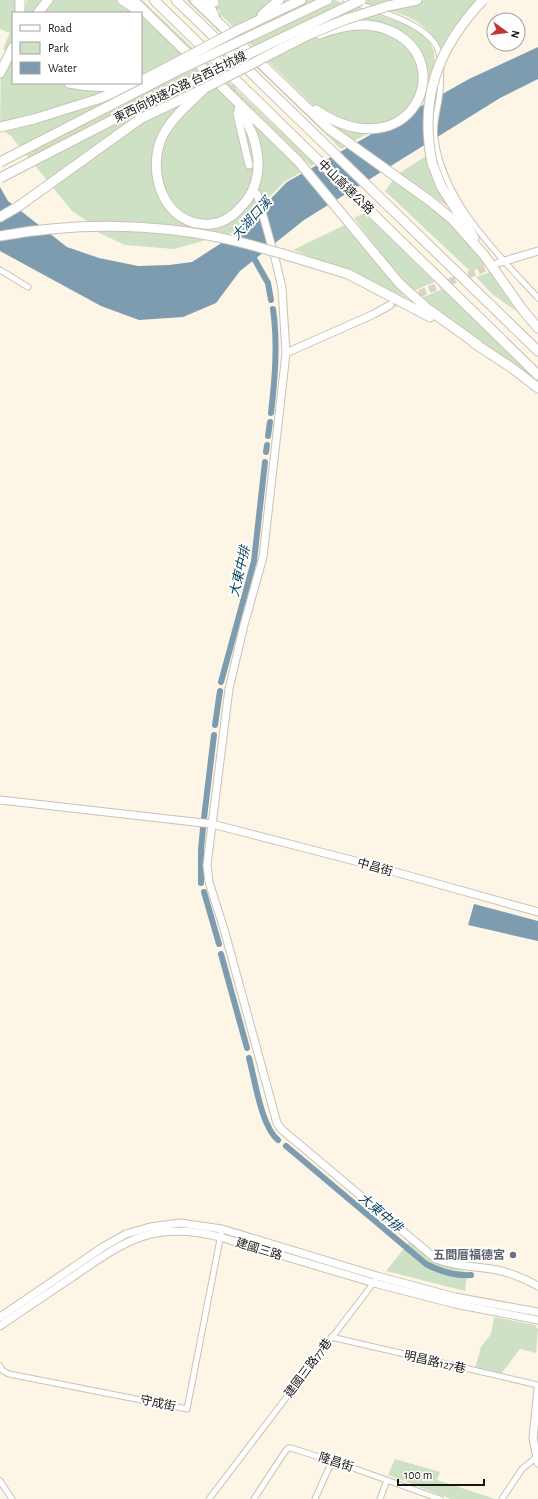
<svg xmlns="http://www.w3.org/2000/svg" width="538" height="1499" viewBox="0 0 538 1499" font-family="'Alegreya Sans','Noto Sans TC',sans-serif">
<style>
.green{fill:#cfe1c4}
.water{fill:#7d9cb0}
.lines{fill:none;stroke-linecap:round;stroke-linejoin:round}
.canal{stroke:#7d9cb0;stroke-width:6}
.secondary-tunnel{stroke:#dbd4c6;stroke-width:7;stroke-dasharray:7 3.5;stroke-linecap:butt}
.street-casing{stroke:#cac2b4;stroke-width:7}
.secondary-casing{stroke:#cac2b4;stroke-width:9}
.highway-casing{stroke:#cac2b4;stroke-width:11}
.street{stroke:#fff;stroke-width:5}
.secondary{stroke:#fff;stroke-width:7}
.highway{stroke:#fff;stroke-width:9}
.highway-bridge-casing{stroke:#cac2b4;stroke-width:11;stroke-linecap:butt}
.highway-bridge{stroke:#fff;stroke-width:9}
.worship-dot{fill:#6b7280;stroke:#fff;stroke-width:1.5}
.labels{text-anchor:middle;stroke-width:4;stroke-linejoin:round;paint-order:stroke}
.street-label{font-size:12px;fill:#191611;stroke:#fff}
.worship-label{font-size:12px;font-weight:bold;fill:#5b616d;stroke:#fff;text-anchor:end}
.water-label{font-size:13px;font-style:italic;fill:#084260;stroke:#fff}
</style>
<rect width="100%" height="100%" fill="#fdf5e6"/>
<g class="green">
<path d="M0,0H20L18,13H13V54L3,49L10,33L0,29Z"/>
<path d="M27,0H43L34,13H25Z"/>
<path d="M52,0H116L138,13H42Z"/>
<path d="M137,0H142L315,164L311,166L189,47Z"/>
<path d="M186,0H191L347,146L341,149Z"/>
<path d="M217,0H335L416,28L429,40L434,52L435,63L423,103L354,141L333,125L229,23L220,14Z"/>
<path d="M355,0H478L442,50C418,9 394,15 355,0Z"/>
<path d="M141,16C164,37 187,58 210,81C222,93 237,106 245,122C255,139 256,160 252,178C248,197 236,210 219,218L222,224C248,215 265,189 262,160C260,150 257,140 255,129L256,126L303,171L284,182L235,232L174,249L125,245L95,231L114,230L88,222L72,211L10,135L0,129L1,57L13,62V83H141Z"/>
<path d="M426,156L449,203L446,205L398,174Z"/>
<path d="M393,180L438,211L460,234L485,265L471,272L385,191Z"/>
<path d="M364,213L435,282L413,291L400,279L354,218Z"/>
<path d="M347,224L394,284L404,294L402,296L358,275L293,250Z"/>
<path d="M490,272L516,311L492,294L476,277Z"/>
<path d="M443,289L538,381V384L433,310L421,298Z"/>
<path d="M410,1241L436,1263L467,1272L465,1291L386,1271Z"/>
<path d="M494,1317L535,1325L538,1329L536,1353L520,1349L501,1374L475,1368L481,1347L491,1334Z"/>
<path d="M395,1459L440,1472L437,1480L495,1499H451L388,1475Z"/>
</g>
<g class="water">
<path d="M538,47V79L500,98L304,220L240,271L216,303L183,317L139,320L101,306L0,251V187L8,201L67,247L99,258L138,266L169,265L192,262L237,233L287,182L469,79Z"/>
<path d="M474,904L538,921V941L468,925Z"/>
</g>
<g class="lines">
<g class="canal">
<path d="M251,253L268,283L271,300"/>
<path d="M271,413C275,378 278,344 273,309"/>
<path d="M268,436L270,422"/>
<path d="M266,452L267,445"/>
<path d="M221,682L254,561L265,462"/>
<path d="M215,725L220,691"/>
<path d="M204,818L214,735"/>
<path d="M201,883V850L203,828"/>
<path d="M204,892L219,944"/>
<path d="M221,954L247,1048"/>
<path d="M249,1058C255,1080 261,1126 278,1140"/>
<path d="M286,1146L426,1264C439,1271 456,1276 471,1275"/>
</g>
<g class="secondary-tunnel">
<path d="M215,3L234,99"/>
<path d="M249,165L254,184"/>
<path d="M390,305L496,264"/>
</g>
<defs>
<g id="street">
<path d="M346,0C373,10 439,24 440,59"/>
<path d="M441,69C440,77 441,84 440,91C439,107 432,123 435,139C444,203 496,252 538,298"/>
<path d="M0,270L28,287"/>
<path d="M331,1337L538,1385"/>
<path d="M0,1366L3,1371L9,1374L187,1409L222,1229"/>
<path d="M0,1481L12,1499"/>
<path d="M209,1499L375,1281"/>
<path d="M254,1499L284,1453L288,1448H291L350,1467L440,1499"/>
<path d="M315,1499L332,1461"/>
<path d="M380,1499L387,1480"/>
<path d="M502,1499L522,1469L538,1456"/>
</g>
<g id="secondary">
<path d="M214,0L215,3"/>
<path d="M237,114L249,165"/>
<path d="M257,194L275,258L282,288L286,353L263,557L244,625L229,689L207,865L209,882L224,929L277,1123L281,1129L436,1259C456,1267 476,1266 497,1270C512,1273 525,1279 538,1286"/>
<path d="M498,263L538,251"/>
<path d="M286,353L374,314L390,305"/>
<path d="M0,800L212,824L363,863L538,912"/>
<path d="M0,1317L103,1247L126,1234L150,1227L180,1223L222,1229L377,1276L455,1297L538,1312"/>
<path d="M0,1326C23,1310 47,1294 71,1278C125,1241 152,1220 220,1237L374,1283L455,1304L538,1320"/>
<path d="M538,1389L533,1438L538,1463"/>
</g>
<g id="highway">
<path d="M122,0L137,10"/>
<path d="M133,0L298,161L399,283L428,309L478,345"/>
<path d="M154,0L538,375"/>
<path d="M176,0L538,351"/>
<path d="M195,0L328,128L430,201L452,219L484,255L522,309L538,328"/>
<path d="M206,0L214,15"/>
<path d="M388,6L417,0"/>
<path d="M20,13V0"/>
<path d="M38,13L48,0"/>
<path d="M262,15L279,0"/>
<path d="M238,30L301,0"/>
<path d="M0,73L13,47"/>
<path d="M69,83L88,86L122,87"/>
<path d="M205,88C190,103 173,116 163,135C145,171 164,228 211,224C224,223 234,215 242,206C268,178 259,138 239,109"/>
<path d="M316,110C410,173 462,60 388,30C366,21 340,26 319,34"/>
<path d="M0,127L34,119L98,99L138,83"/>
<path d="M432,163L441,186L474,238"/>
<path d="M0,217L19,206L140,119L201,90"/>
<path d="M0,236C82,221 170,223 251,245"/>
<path d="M283,254L348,274L430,317"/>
<path d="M474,343L512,368L538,388"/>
</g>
</defs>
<use href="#street" class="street-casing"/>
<use href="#secondary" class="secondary-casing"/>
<use href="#highway" class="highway-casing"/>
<use href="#street" class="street"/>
<use href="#secondary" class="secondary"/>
<use href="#highway" class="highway"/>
<defs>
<g id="highway-bridge">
<path d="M141,81L238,30"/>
<path d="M205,88L310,34L347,19L388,6"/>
<path d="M0,162L179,70L327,0"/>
<path d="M432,163C419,97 438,48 483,0"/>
<path d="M0,178L124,114L361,0"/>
<path d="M251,245L283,254"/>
</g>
</defs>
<use href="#highway-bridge" class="highway-bridge-casing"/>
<use href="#highway-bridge" class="highway-bridge"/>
</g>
<circle class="worship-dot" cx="513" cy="1255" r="4"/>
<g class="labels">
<g class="street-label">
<text transform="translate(180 87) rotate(-26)" y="4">東西向快速公路 台西古坑線</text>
<text transform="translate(346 187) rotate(44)" y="4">中山高速公路</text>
<text transform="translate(375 867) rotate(16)" y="4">中昌街</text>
<text transform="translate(259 1249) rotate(17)" y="4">建國三路</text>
<text transform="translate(435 1362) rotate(13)" y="4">明昌路127巷</text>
<text transform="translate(308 1368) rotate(-53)" y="4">建國三路77巷</text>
<text transform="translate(158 1403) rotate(12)" y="4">守成街</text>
<text transform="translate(336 1462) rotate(18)" y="4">隆昌街</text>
</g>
<g class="worship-label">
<text x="505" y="1259">五間厝福德宮</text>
</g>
<g class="water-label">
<text transform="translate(251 218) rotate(-48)" y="5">大湖口溪</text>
<text transform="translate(239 571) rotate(-77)" y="5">大東中排</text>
<text transform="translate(381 1212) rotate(40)" y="5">大東中排</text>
</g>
</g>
<rect x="12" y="12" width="130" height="72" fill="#ffffff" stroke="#a3a2a0"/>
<rect x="20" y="25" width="20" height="6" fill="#ffffff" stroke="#a3a2a0"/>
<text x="48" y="32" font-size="12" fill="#191611">Road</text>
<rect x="20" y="42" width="20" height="12" fill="#cfe1c4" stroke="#a3a2a0"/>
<text x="48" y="52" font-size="12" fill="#191611">Park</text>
<rect x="20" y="62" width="20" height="12" fill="#7d9cb0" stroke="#a3a2a0"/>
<text x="48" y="72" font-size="12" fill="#191611">Water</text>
<g transform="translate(506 32) rotate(104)"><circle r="19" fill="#ffffff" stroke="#a3a2a0"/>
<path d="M0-3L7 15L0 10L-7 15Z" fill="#c33435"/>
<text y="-6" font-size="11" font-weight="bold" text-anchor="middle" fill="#191611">N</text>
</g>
<path d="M398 1479v6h86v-6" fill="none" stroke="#191611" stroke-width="2"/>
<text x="404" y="1479" font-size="12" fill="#191611" stroke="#ffffff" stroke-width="3" paint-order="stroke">100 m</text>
</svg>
